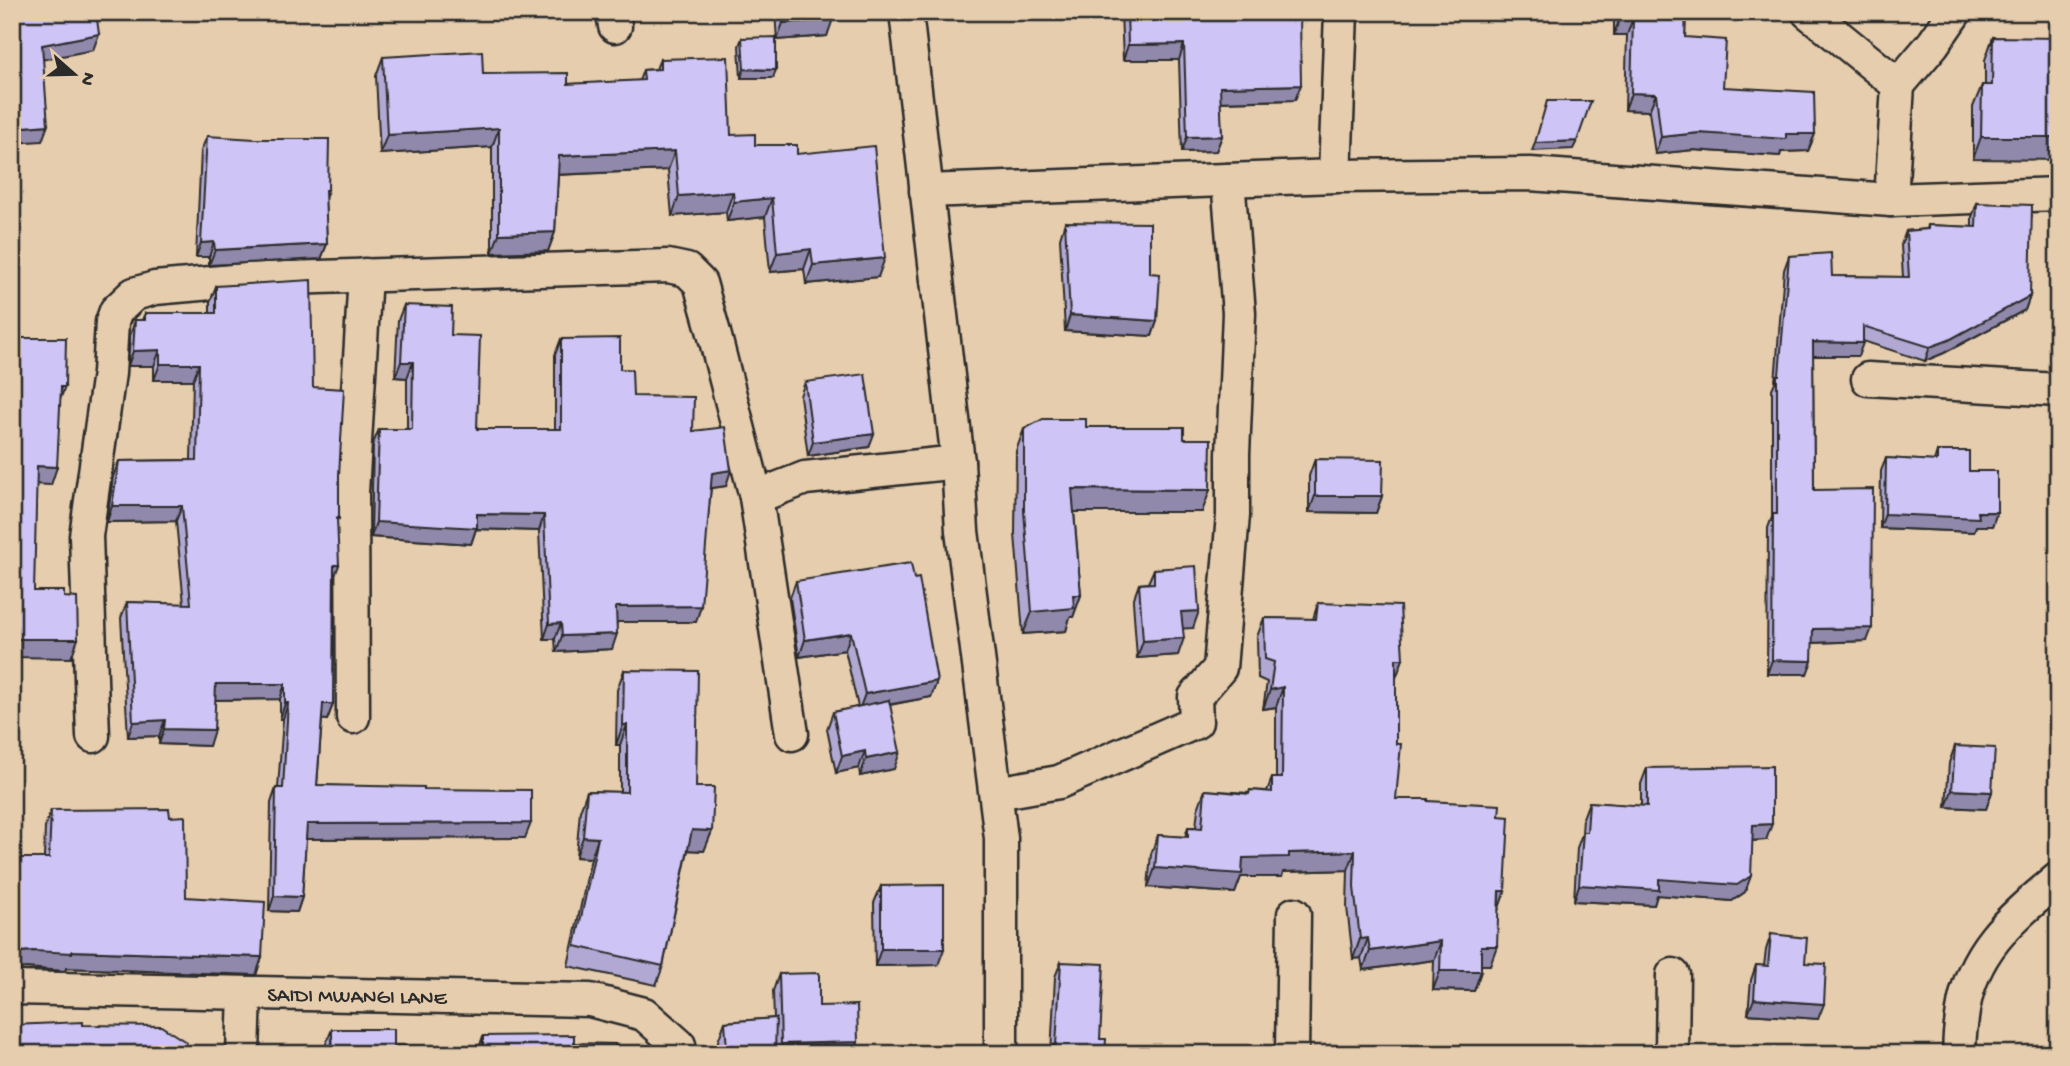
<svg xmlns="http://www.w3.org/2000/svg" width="2070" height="1066" viewBox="0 0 2070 1066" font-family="'Gochi Hand',sans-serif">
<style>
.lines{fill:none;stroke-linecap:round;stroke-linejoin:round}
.minor-casing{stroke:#2b2b2b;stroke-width:37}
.minor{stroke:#e6cdae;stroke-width:32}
.wall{fill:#b1a9d4;stroke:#2b2b2b;stroke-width:2}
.shaded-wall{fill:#9089ac;stroke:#2b2b2b;stroke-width:2}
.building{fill:#cec4f6;stroke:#2b2b2b;stroke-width:2}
.labels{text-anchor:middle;stroke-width:6;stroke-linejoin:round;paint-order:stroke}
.street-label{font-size:21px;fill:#2b2b2b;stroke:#e6cdae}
</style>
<rect width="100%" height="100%" fill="#e6cdae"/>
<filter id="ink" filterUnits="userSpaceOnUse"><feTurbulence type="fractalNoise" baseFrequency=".0143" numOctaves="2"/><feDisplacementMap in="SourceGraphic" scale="14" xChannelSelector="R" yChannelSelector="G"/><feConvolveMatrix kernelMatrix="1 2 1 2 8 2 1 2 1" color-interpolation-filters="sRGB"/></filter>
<g filter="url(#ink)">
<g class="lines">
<defs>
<g id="minor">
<path d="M613,12L615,26"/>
<path d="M906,12L958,462L962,531L1001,838V1054"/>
<path d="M1808,12L1898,85L1933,44L1955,12"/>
<path d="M1335,176L1341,12"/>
<path d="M926,191L1335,176L1530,174L1891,200L2058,194"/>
<path d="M1891,200L1898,85"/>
<path d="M1868,379L2058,390"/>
<path d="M756,497L805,478L958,462"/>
<path d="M353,717L352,492L365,275"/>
<path d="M93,736L86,536L109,373L112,322L116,311L134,294L155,288L256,279L668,266L687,270L700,283L714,333L756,497L792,734"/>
<path d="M996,793L1059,782L1196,722L1195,697L1220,668L1233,515V454L1239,313L1228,180"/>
<path d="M12,988L590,1000L644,1014L679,1045L681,1054"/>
<path d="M243,1054L245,993"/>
<path d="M1292,1054L1294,914"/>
<path d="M1672,1054L1673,975"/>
<path d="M1960,1054C1958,1039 1961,1026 1963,1011C1972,949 2013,917 2058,879"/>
</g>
</defs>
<use href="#minor" class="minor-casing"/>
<use href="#minor" class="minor"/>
</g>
<g class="wall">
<path d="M775,12H832L827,36L777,40Z"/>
<path d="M1121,12H1300L1295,100L1220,102L1222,136L1216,151L1182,152L1179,60H1123Z"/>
<path d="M1614,12H1686L1685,37L1723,87L1815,134L1808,151L1781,152L1780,156L1693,150L1655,154L1649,111L1625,110L1627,35H1614Z"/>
<path d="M1993,37L2058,88L1973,159V107L1982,85H1985V60Z"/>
<path d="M742,38L773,78H741L739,46Z"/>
<path d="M383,57L483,74L568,84L639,81L643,70L656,69L660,59L731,135L755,145L797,154L878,277L806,284L804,269L770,272L765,217L727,221L726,212L672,216L668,170L558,175L555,232L548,251L492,253V147L380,154L376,76Z"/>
<path d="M207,136L328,190L325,199L327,244L321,259L209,265V257H196L201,151Z"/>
<path d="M1977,203L2030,296L2025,310L1944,353L1925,361L1863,341L1858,356H1813L1814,490L1867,641L1812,643L1807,674H1767L1768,528L1772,517V389L1775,382L1784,270L1789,256L1832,276L1903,277L1901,245L1906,231L1927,229L1928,225L1972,227V217Z"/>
<path d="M1065,222L1150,273L1157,321L1152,336L1065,331L1060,238Z"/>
<path d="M216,286L313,387L337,525L334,577L333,704L327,720L322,719L317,785L424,789L525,838L306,839L302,897L297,912L269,911L271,803L276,788H278L283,719H280V699L215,700L209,746L159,744V736L128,737L121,618L127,602L184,604L176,521L107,522L113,477L119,461L191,460L193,380H154V366H128L130,336L135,320H142L145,313H210V302Z"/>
<path d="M404,305L451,335L477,429H555V355L561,339L620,369L633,396L693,431L726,486L711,488L696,622H617L612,649L556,652L555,639H544L539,531L476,529L471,544L371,537L373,444L379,429H407V378L395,377L398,320Z"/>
<path d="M805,382L869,447L808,456L800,396Z"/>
<path d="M1086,427L1184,439L1202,512H1074L1081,595L1073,617H1070L1066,631L1023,634L1015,534L1016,451L1024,429Z"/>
<path d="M1937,451L1969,471L1997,512L1992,526H1976L1974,532L1880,528L1881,471L1886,458L1934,461Z"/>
<path d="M1315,459L1382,496L1376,513L1309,512V476Z"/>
<path d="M1154,569L1193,628H1183L1178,655L1137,658L1133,601L1139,584L1148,583Z"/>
<path d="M796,581L937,681L931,697L890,705L894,769L860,776L859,768L836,773L827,729L833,712L858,707L845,650L799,657L790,598Z"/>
<path d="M1318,603L1403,659L1396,677V799L1428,801L1499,816L1505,891L1498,909L1490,965H1481V971L1474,991L1433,990L1434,960L1363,970L1361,958L1353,959L1347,907L1348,870L1283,872L1282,877H1241L1235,893L1148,887L1151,854L1158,835L1185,837L1188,827H1196L1198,809L1205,790L1249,793L1250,790L1267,791L1272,778H1276V707L1263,709L1267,682L1258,678L1257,637L1264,618L1313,619Z"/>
<path d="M624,670L696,787L712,831L704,851L688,850L663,966L656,985L568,966L591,858L576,857L580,811L587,791L620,792V745H616L617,690Z"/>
<path d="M1955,746L1992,792L1986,809L1946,807L1949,763Z"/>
<path d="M1647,768L1766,840L1752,841L1745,892L1732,901L1657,895L1654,905L1574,901L1577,848L1582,834L1583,818L1589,802L1641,806V784Z"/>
<path d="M51,810L170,817L186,897L262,957L256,975L66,968L65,971L26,968L44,858L45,827Z"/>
<path d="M881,886L938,965L875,966L874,903Z"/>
<path d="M1771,934L1805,963L1818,1019L1748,1014L1751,980L1756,965L1764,966L1766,950Z"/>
<path d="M1061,962L1100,1039L1105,1054H1051L1055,977Z"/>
<path d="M779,974L819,1006L858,1042L854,1054H713L714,1051L718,1050L717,1044L725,1022L774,1018L773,991Z"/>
<path d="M332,1029L394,1046L479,1048L483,1036L574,1043L623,1054H326V1044Z"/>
</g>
<g class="shaded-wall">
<path d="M1620,17L1633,18L1627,35H1614Z"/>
<path d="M833,19L827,36L777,40L783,23Z"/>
<path d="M99,34L93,50L36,61L42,45Z"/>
<path d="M1184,44L1179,60H1123L1128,45Z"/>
<path d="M744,69L776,70L773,78H741Z"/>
<path d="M1301,85L1295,100L1214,102L1220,87Z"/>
<path d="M1631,93L1656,94L1649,111L1625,110Z"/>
<path d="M48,125L42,141L12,143V128Z"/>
<path d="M499,128L492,147L380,154L387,135Z"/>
<path d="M1699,133L1786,134H1815L1808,151L1781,152L1780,156L1693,150L1655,154L1661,137Z"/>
<path d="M1222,136L1216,151L1182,152L1187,137Z"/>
<path d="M1981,137H2058V160L1973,159Z"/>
<path d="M1577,141L1573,149L1532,151L1535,143Z"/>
<path d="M675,151L668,170L552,175L559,156Z"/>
<path d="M733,192L726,212L672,216L679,196Z"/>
<path d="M772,198L765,217L727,221L734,202Z"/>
<path d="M555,232L548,251L492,253L499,234Z"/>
<path d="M214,242L209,257H196L201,243Z"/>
<path d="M327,244L321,259L209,265L215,250Z"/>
<path d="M811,249L804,269L770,272L777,253Z"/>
<path d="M885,258L878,277L806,284L813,265Z"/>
<path d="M2030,296L2025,310L1944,353L1925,361L1930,347Z"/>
<path d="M1070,315L1157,321L1152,336L1065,331Z"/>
<path d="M1813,342L1863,343L1858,356H1808Z"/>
<path d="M160,350L154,366H128L133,351Z"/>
<path d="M401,362H413L407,378L395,377Z"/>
<path d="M160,364H199L193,380H154Z"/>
<path d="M61,387H65L58,405Z"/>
<path d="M874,434L869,447L808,456L813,442Z"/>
<path d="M37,466L57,467L51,485L30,484Z"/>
<path d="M731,470L726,486L706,489L712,473Z"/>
<path d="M1072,489L1210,490L1202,512H1064Z"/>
<path d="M1315,496H1382L1376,513L1309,512Z"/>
<path d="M112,506H182L176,521L107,522Z"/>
<path d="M1997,512L1992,526H1976L1974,532L1880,528L1885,514Z"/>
<path d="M477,514L544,515L539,531L476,529L471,544L371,537L376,522Z"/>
<path d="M334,565H339L333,581Z"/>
<path d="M1073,595H1081L1073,617H1070L1066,631L1023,634L1032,612Z"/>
<path d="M701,606L696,622H611L616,607Z"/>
<path d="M1199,611L1193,628L1175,629L1181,612Z"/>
<path d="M561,623L555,639H544L549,624Z"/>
<path d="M1872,628L1867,641L1808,643L1813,629Z"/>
<path d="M851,633L845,650L799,657L805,640Z"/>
<path d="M617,634L612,649L556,652L562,636Z"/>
<path d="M1184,638L1178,655L1137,658L1143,641Z"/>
<path d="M12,639H78L71,658L12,657Z"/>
<path d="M1396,659H1403L1396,678Z"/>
<path d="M1772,660L1812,661L1807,674H1767Z"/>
<path d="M937,681L931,697L859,710L865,694Z"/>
<path d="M216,684H285L280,699L210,700Z"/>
<path d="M1283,687L1276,707L1263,709L1270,690Z"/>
<path d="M285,703H288L283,719H280Z"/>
<path d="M323,704H333L327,720L317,719Z"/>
<path d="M165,720L159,736L128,737L133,722Z"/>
<path d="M623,725H627L620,745H616Z"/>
<path d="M164,729L214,730L209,746L159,744Z"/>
<path d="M865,751L859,768L836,773L842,756Z"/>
<path d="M900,752L894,769L860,776L866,759Z"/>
<path d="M1952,790L1992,792L1986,809L1946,807Z"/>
<path d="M531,823L525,838L301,839L307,824Z"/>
<path d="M1772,824L1766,840L1747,841L1753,825Z"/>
<path d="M692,830L712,831L704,851L685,850Z"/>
<path d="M583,837L598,838L591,858L576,857Z"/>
<path d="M1355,851L1348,870L1283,872L1282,877H1241L1235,893L1148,887L1155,868L1289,853Z"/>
<path d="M1751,876L1745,892L1732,901L1657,895L1654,905L1574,901L1579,885L1659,879Z"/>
<path d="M1499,891H1505L1498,911Z"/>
<path d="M274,896L302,897L297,912L269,911Z"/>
<path d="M1368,938L1361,958L1353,959L1360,939Z"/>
<path d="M1441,941L1434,960L1363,970L1370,951Z"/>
<path d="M1481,946H1497L1490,965H1474Z"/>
<path d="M881,949H944L938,965L875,966Z"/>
<path d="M33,951H72L262,957L256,975L66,968L65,971L26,968L12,970V955L18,952Z"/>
<path d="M1440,971H1481L1474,991L1433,990Z"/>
<path d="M1754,999L1824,1004L1818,1019L1748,1014Z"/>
<path d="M858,1042L854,1054H778L781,1044Z"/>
</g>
<g class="building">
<path d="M12,12H96L99,34L42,45L48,125L12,128Z"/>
<path d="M782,12H832L833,19L783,23Z"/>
<path d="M1127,12H1300L1301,85L1220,87L1222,136L1187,137L1184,44L1128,45Z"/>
<path d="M1620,12H1686L1685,37L1726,40L1723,87L1814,92L1815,134H1786V139L1699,133L1661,137L1656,94L1631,93L1633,18L1620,17Z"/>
<path d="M776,37V70L744,69L742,38Z"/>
<path d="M1993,37L2058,38V137H1981L1982,85H1992Z"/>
<path d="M482,51L483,74L568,73V84L644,80L643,70L660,69V59L728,57L731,135L755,134V145H797V154L874,146L885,258L813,265L811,249L777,253L772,198L734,202L733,192L679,196L675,151L559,156L555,232L499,234V128L387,135L383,57Z"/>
<path d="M1547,101H1591L1577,141L1535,143Z"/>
<path d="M207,136L255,139H329L328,190H325L327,244L215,250L214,242L201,243Z"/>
<path d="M1977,203L2032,205L2030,296L1949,340L1930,347L1863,326V343L1813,342L1814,490L1873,489L1872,628L1813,629L1812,661L1772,660L1773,514H1777V375H1779L1789,256L1831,253L1832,276L1909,277L1906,231L1928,229V225L1976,227Z"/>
<path d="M1065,222L1150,223V273L1160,274L1157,321L1070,315Z"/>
<path d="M311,280L313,387L344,389L339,475V519L337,518L339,565H334L333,704H323L317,785L424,787V789L531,790V823L307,824L302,897L274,896L276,788H283L288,703H285V684H216L214,730L164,729L165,720L133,722L127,602L191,604L182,506H112L119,461L197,460L199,364H160V350L133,351L135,320H145V313H216V286Z"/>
<path d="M404,305L452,307L451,335L480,336L477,429H561V339L620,338V369L632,370L633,396L694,397L693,431L725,427L731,470L712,473L701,606L616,607L617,634L562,636L561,623L549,624L544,515L477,514V528L376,522L379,429H412L413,362H401Z"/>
<path d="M12,338H66L65,387H61L57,467L37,466L34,591H64V597L77,598L78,639H12Z"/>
<path d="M865,374L874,434L813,442L805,382Z"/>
<path d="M1043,419H1086V427H1184V439H1211L1210,490L1072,489L1081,595H1073L1074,608L1032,612L1024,511V429Z"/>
<path d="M1937,451H1969V471H1997V512H1978L1979,518L1885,514L1886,458L1937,461Z"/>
<path d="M1315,459L1383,460L1382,496H1315Z"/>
<path d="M911,563L914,579L919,578L937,681L865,694L851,633L805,640L796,581Z"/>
<path d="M1196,566L1199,611L1181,612L1184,638L1143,641L1139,584L1154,583V569Z"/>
<path d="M1318,603L1400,606L1403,659H1396V744H1401L1396,799H1428V801L1500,805L1499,816L1509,817L1505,891H1499L1497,946H1481V971H1440L1441,941L1370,951L1368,938L1360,939L1354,887L1355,851L1289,853V857L1243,858L1242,874L1155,868L1158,835L1188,837V827L1202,828L1205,790L1249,794L1250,790L1272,792V778H1282L1283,687L1270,690L1274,662L1265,659L1264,618L1316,619Z"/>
<path d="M624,670L698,671L696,787H714L712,831L692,830L663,966L575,946L598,838L583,837L587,791L627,792V725H623Z"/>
<path d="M889,700L900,752L866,759L865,751L842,756L833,712Z"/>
<path d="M1955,746L1995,748L1992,792L1952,790Z"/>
<path d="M1772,766V824L1753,825L1751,876L1737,885L1659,879V890L1579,885L1583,832H1587L1589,802L1647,806V768Z"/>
<path d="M169,809L170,817L185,816L186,897L265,902L262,957L72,951V953L33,951L18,952L12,955V858H49L51,810Z"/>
<path d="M944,885V949H881V886Z"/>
<path d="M1771,934L1807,938L1805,963L1826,964L1824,1004L1754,999L1756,965L1768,966Z"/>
<path d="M1061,962L1104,964L1100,1039H1106L1105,1054H1054V1045H1056Z"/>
<path d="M819,973V1006L857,1005L858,1042L781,1044L779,974Z"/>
<path d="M776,1018L775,1054H714V1051L727,1049L725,1022Z"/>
<path d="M83,1022V1025L161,1026L186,1042L187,1054H12V1025Z"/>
<path d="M332,1029H394V1046L483,1048V1036L574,1035V1043L615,1044V1052H623V1054H332Z"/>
</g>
</g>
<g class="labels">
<g class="street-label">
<text transform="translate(357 995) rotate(1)" y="7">SAIDI MWANGI LANE</text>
</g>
</g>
<rect width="2070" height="1066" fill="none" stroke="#e6cdae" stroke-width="42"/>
<rect x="21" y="21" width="2028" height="1024" fill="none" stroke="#2b2b2b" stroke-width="2.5" filter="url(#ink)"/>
<g transform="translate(74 74) rotate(110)" stroke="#e6cdae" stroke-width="5" paint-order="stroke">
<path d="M0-5L12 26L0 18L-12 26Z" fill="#2b2b2b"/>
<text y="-10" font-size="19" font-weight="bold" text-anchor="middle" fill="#2b2b2b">N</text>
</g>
</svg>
